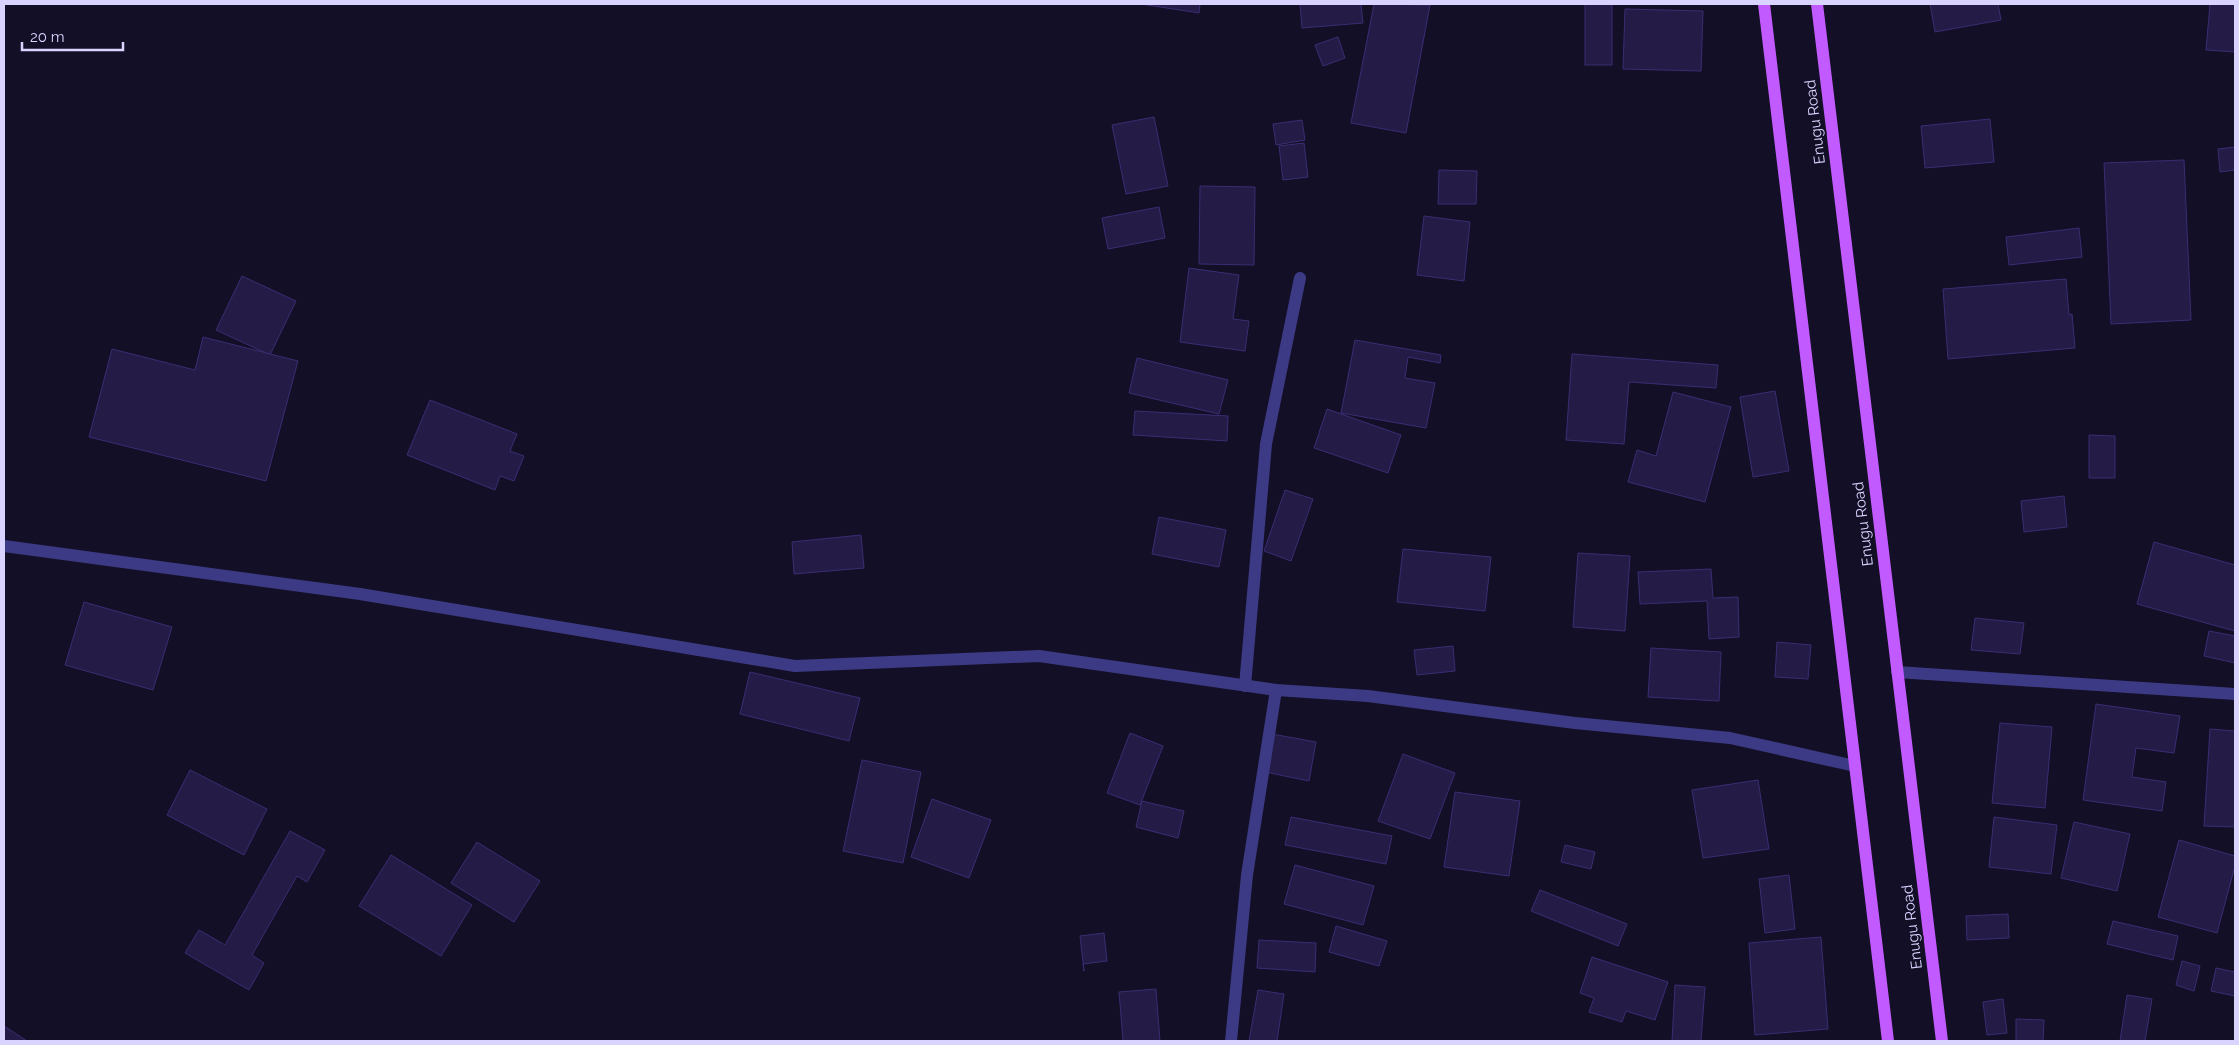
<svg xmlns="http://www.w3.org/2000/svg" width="2239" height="1045" viewBox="0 0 2239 1045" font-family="Raleway,sans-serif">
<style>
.building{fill:#241b47;stroke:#3b2d73}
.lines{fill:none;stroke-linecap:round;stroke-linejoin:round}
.minor{stroke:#3d3a85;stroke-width:12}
.major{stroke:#c25bff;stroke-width:12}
.labels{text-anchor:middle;stroke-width:4;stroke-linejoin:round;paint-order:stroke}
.street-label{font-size:15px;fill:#d9d4ff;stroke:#130f26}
</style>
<rect width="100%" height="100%" fill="#130f26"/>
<g class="building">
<path d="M1141,4H1200L1199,13Z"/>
<path d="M1300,4H1361L1363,23L1302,28Z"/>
<path d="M1374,4L1430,5L1406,133L1351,123Z"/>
<rect x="1585" y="4" width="27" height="61"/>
<path d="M1930,4H1998L2001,20L1935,32Z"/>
<path d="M2210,4H2235V52L2206,50Z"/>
<path d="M1625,9L1703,11L1701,71L1623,69Z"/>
<path d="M1338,37L1345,58L1323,66L1315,45Z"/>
<path d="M1154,117L1168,186L1126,194L1112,125Z"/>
<path d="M1990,119L1994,162L1925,168L1921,126Z"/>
<path d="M1302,120L1305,140L1276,145L1273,124Z"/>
<path d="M1304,143L1308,177L1283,180L1279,146Z"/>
<path d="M2235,147V170L2220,172L2218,149Z"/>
<path d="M2184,160L2191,320L2111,324L2104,163Z"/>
<path d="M1439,170L1477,171L1476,204H1438Z"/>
<path d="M1200,186L1255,187L1254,265L1199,264Z"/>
<path d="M1159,207L1165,238L1108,249L1102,218Z"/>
<path d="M1424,216L1470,222L1464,281L1417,275Z"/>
<path d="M2079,228L2082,257L2009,265L2006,237Z"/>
<path d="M1189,268L1239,275L1233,319L1249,321L1245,351L1180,342Z"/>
<path d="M242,276L296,301L270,355L216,330Z"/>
<path d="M2066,279L2069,315L2072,314L2075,348L1948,359L1943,289Z"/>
<path d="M203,337L298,361L266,481L89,437L112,349L195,370Z"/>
<path d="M1355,340L1441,355L1440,363L1408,357L1405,378L1435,383L1426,428L1341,413Z"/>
<path d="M1572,354L1718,365L1716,388L1629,382L1624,444L1566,440Z"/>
<path d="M1137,358L1228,380L1219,414L1129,393Z"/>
<path d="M1775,391L1789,471L1753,477L1740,397Z"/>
<path d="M1673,392L1731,407L1705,502L1628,482L1637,450L1656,456Z"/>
<path d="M430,400L517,434L510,451L524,456L514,481L500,476L495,490L407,455Z"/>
<path d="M1327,409L1401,435L1388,473L1314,448Z"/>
<path d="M1135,411L1228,416L1227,441L1133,435Z"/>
<path d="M2089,435L2115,436V478H2089Z"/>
<path d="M1285,490L1313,499L1291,561L1264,551Z"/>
<path d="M2064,496L2067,527L2024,532L2021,501Z"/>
<path d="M1159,517L1226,530L1219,567L1152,554Z"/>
<path d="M861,535L864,568L794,574L792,542Z"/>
<path d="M2154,542L2235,565V631L2137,604Z"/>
<path d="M1403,549L1491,557L1485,611L1397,602Z"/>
<path d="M1578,553L1630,556L1625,631L1573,627Z"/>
<path d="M1711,569L1713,598L1738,597L1739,637L1709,639L1707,601L1640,604L1638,572Z"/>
<path d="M84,602L172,627L153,690L65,665Z"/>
<path d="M1975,618L2024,623L2020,654L1971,650Z"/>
<path d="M2209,631L2235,636V663L2204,656Z"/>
<path d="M1777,642L1811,645L1808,679L1775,677Z"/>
<path d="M1453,646L1455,671L1417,675L1414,650Z"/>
<path d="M1651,648L1721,652L1719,701L1648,697Z"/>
<path d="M750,672L860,698L849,741L740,714Z"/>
<path d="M2096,704L2180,716L2174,753L2136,748L2132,777L2166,782L2162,811L2083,800Z"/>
<path d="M2000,723L2052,727L2045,808L1992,803Z"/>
<path d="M2210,729L2235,731V827L2204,826Z"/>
<path d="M1130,733L1163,746L1140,805L1107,793Z"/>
<path d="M1272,734L1316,742L1309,781L1265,772Z"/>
<path d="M1403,754L1455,773L1430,839L1378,821Z"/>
<path d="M862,760L921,772L903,863L843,851Z"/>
<path d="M190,770L267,809L244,855L167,815Z"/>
<path d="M1758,780L1769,849L1703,858L1692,790Z"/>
<path d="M1455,792L1520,801L1509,876L1444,867Z"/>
<path d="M932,799L991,820L969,878L911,857Z"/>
<path d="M1142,801L1184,811L1178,838L1136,827Z"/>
<path d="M1291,817L1392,836L1386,864L1285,845Z"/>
<path d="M1994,817L2057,825L2051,874L1989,867Z"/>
<path d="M2074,822L2130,834L2117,891L2061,878Z"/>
<path d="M290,831L325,850L307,882L297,876L252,955L264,963L249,990L185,953L199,930L225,945Z"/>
<path d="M2179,840L2235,856V866L2217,933L2158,917Z"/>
<path d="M477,842L540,881L514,922L451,883Z"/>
<path d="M1565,845L1595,852L1591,869L1561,862Z"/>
<path d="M391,855L472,905L441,956L359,906Z"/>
<path d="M1295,865L1374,886L1363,925L1284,904Z"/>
<path d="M1789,875L1795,929L1765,933L1759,879Z"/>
<path d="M1540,890L1627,924L1618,946L1531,911Z"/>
<path d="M2008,914L2009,938L1967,940L1966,916Z"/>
<path d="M2113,921L2178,936L2173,960L2107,944Z"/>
<path d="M1336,926L1387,941L1379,966L1329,952Z"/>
<path d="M1104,933L1107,961L1083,964L1084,971L1080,936Z"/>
<path d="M1821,937L1828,1029L1755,1035L1749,943Z"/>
<path d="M1259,940L1316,943L1315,972L1257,968Z"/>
<path d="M1592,957L1668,982L1655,1020L1626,1011L1622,1022L1589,1012L1594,998L1580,993Z"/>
<path d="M2182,961L2200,966L2194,991L2176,985Z"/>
<path d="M2216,968L2235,972V996L2211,991Z"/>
<path d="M1675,985L1705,987L1701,1041H1672Z"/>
<path d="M1156,989L1160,1041H1123L1119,992Z"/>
<path d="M1258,990L1284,994L1277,1041H1249Z"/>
<path d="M2127,995L2152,999L2145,1041H2120Z"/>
<path d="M2003,999L2007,1033L1987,1035L1983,1002Z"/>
<path d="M2016,1019L2044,1020L2043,1041H2016Z"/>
<path d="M4,1026L27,1041H4Z"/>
</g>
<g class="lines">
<g class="minor">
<path d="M4,546L360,594L795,666L1039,656L1276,690L1368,696L1575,723L1730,738L1855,766"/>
<path d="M1897,672L2235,694"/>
<path d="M1245,686L1266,444L1300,278"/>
<path d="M1231,1041L1247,875L1276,690"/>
</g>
<g class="major">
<path d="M1764,4L1888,1041"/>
<path d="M1817,4L1942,1041"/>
</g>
</g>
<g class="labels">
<g class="street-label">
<text transform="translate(1815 122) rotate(-97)" y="5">Enugu Road</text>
<text transform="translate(1863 524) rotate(-97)" y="5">Enugu Road</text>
<text transform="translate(1912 927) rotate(-97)" y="5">Enugu Road</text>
</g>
</g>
<rect width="2239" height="1045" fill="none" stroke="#d9d4ff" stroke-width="10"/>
<path d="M22 42v8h101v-8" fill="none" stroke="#d9d4ff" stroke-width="2.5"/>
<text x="30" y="42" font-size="15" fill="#d9d4ff" stroke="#130f26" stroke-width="4" paint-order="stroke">20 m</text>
</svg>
